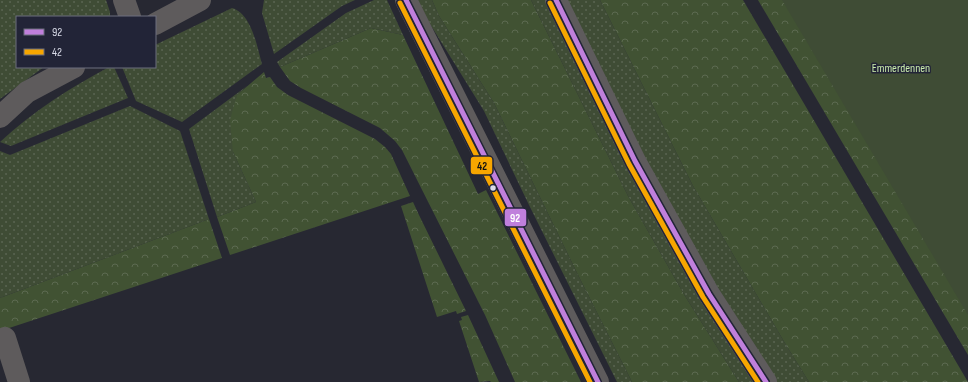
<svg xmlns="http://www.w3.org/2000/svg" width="968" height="382" viewBox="0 0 968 382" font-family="'Sofia Sans Condensed',sans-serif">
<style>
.grass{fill:url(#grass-dots)}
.forest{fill:url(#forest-crowns)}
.green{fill:#3f4c35}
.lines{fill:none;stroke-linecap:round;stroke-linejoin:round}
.minor{stroke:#5e5b5c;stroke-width:22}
.bus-1-casing{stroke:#222437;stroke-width:8}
.bus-2-casing{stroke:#222437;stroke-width:8}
.bus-1{stroke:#c07fdc;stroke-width:5}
.bus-2{stroke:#f7a600;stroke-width:5}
.bus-dot{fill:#dadce9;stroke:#222437;stroke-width:1.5}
.labels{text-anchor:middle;stroke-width:3;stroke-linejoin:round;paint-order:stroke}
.park-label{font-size:12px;fill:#caecac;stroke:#222437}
.line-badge{stroke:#222437;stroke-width:1.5}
.badge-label{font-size:11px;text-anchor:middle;font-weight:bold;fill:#fff}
.pale-badge-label{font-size:11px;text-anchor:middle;font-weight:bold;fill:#111}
</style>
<defs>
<pattern id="grass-dots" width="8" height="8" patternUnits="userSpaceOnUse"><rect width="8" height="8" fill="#3f4c35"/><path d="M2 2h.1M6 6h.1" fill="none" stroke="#5a6552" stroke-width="1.8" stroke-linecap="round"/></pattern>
<pattern id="forest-crowns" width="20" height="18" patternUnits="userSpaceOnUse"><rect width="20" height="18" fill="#415233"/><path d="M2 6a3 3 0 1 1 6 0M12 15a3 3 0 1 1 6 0" fill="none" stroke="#5c6a51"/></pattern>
</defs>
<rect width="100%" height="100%" fill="#272832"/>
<g class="grass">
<path d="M0,0H106L110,12V17H17V67H44L0,99Z"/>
<path d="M264,0H355L342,6L274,54L262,13Z"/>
<path d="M374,0H387L403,35L371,28L280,67L277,62L346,13Z"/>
<path d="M417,0H432L439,16L494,103L578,275L632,382H617L529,205L484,111L430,24Z"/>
<path d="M531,0H546L754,382H739L685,296L628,196Z"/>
<path d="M566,0H600L693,186L786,345L809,382H776L714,287L652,175Z"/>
<path d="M232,8C252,14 257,47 262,64L182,122L136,101L122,67H155V45Z"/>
<path d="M109,67H114L128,98L11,146L0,142C33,111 70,88 109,67Z"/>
<path d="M247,86L237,95L233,152L256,202L217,217L189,129Z"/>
<path d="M130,106L180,131L209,219L0,298V151L10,155Z"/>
</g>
<g class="forest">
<path d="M432,0H531L628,196L685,296L739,382H632L578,275L494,103L439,16Z"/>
<path d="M600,0H743L968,382H809L786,345L693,186Z"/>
<path d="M758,0H968V355Z"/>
<path d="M371,28L403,35L478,194L486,190L581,382H515L485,315L402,150L395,141L380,128L301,88L290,81L280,67Z"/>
<path d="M264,72L266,78L270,77L277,87L288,95L375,139L385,147L391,154L410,196L230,255L217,217L256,202L233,152L230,120L237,95Z"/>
<path d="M413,202L419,215L466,311L457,314L456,311L437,317L401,206Z"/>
<path d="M209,219L222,258L0,331V298Z"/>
<path d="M468,315L499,382H491L490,381L479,382L459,321L462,320L461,317Z"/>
</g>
<path class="green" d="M782,0H968V315Z"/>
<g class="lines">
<g class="minor">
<path d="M124,0L130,17"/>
<path d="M406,0L598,382"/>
<path d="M556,0L635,161L709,294L766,382"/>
<path d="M155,24L200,0"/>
<path d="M0,117L27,92L74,67"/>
<path d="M5,338L19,382"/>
</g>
<defs>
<g id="bus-1">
<path d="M406,0L598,382"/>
<path d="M556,0L635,161L709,294L766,382"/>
</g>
<g id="bus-2">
<path d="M400,3L590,382"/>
<path d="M550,3L629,164L703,297L758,382"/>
</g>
</defs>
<use href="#bus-1" class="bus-1-casing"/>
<use href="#bus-2" class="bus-2-casing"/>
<use href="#bus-1" class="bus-1"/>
<use href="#bus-2" class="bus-2"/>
</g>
<circle class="bus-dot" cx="493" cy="188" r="3.5"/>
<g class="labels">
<g class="park-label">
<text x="901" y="72">Emmerdennen</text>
</g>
</g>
<g class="line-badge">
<rect x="470" y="156" width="23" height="19" rx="4" fill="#f7a600"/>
<rect x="504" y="208" width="23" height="19" rx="4" fill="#c07fdc"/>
</g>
<g class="badge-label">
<text x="515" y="222">92</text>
</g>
<g class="pale-badge-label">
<text x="482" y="170">42</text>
</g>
<rect x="16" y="16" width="140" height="52" fill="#222437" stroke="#6c6e7e"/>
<rect x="24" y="29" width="20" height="6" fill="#c07fdc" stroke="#6c6e7e"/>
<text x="52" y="36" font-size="12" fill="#dadce9">92</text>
<rect x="24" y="49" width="20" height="6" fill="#f7a600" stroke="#6c6e7e"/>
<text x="52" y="56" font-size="12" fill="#dadce9">42</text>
</svg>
